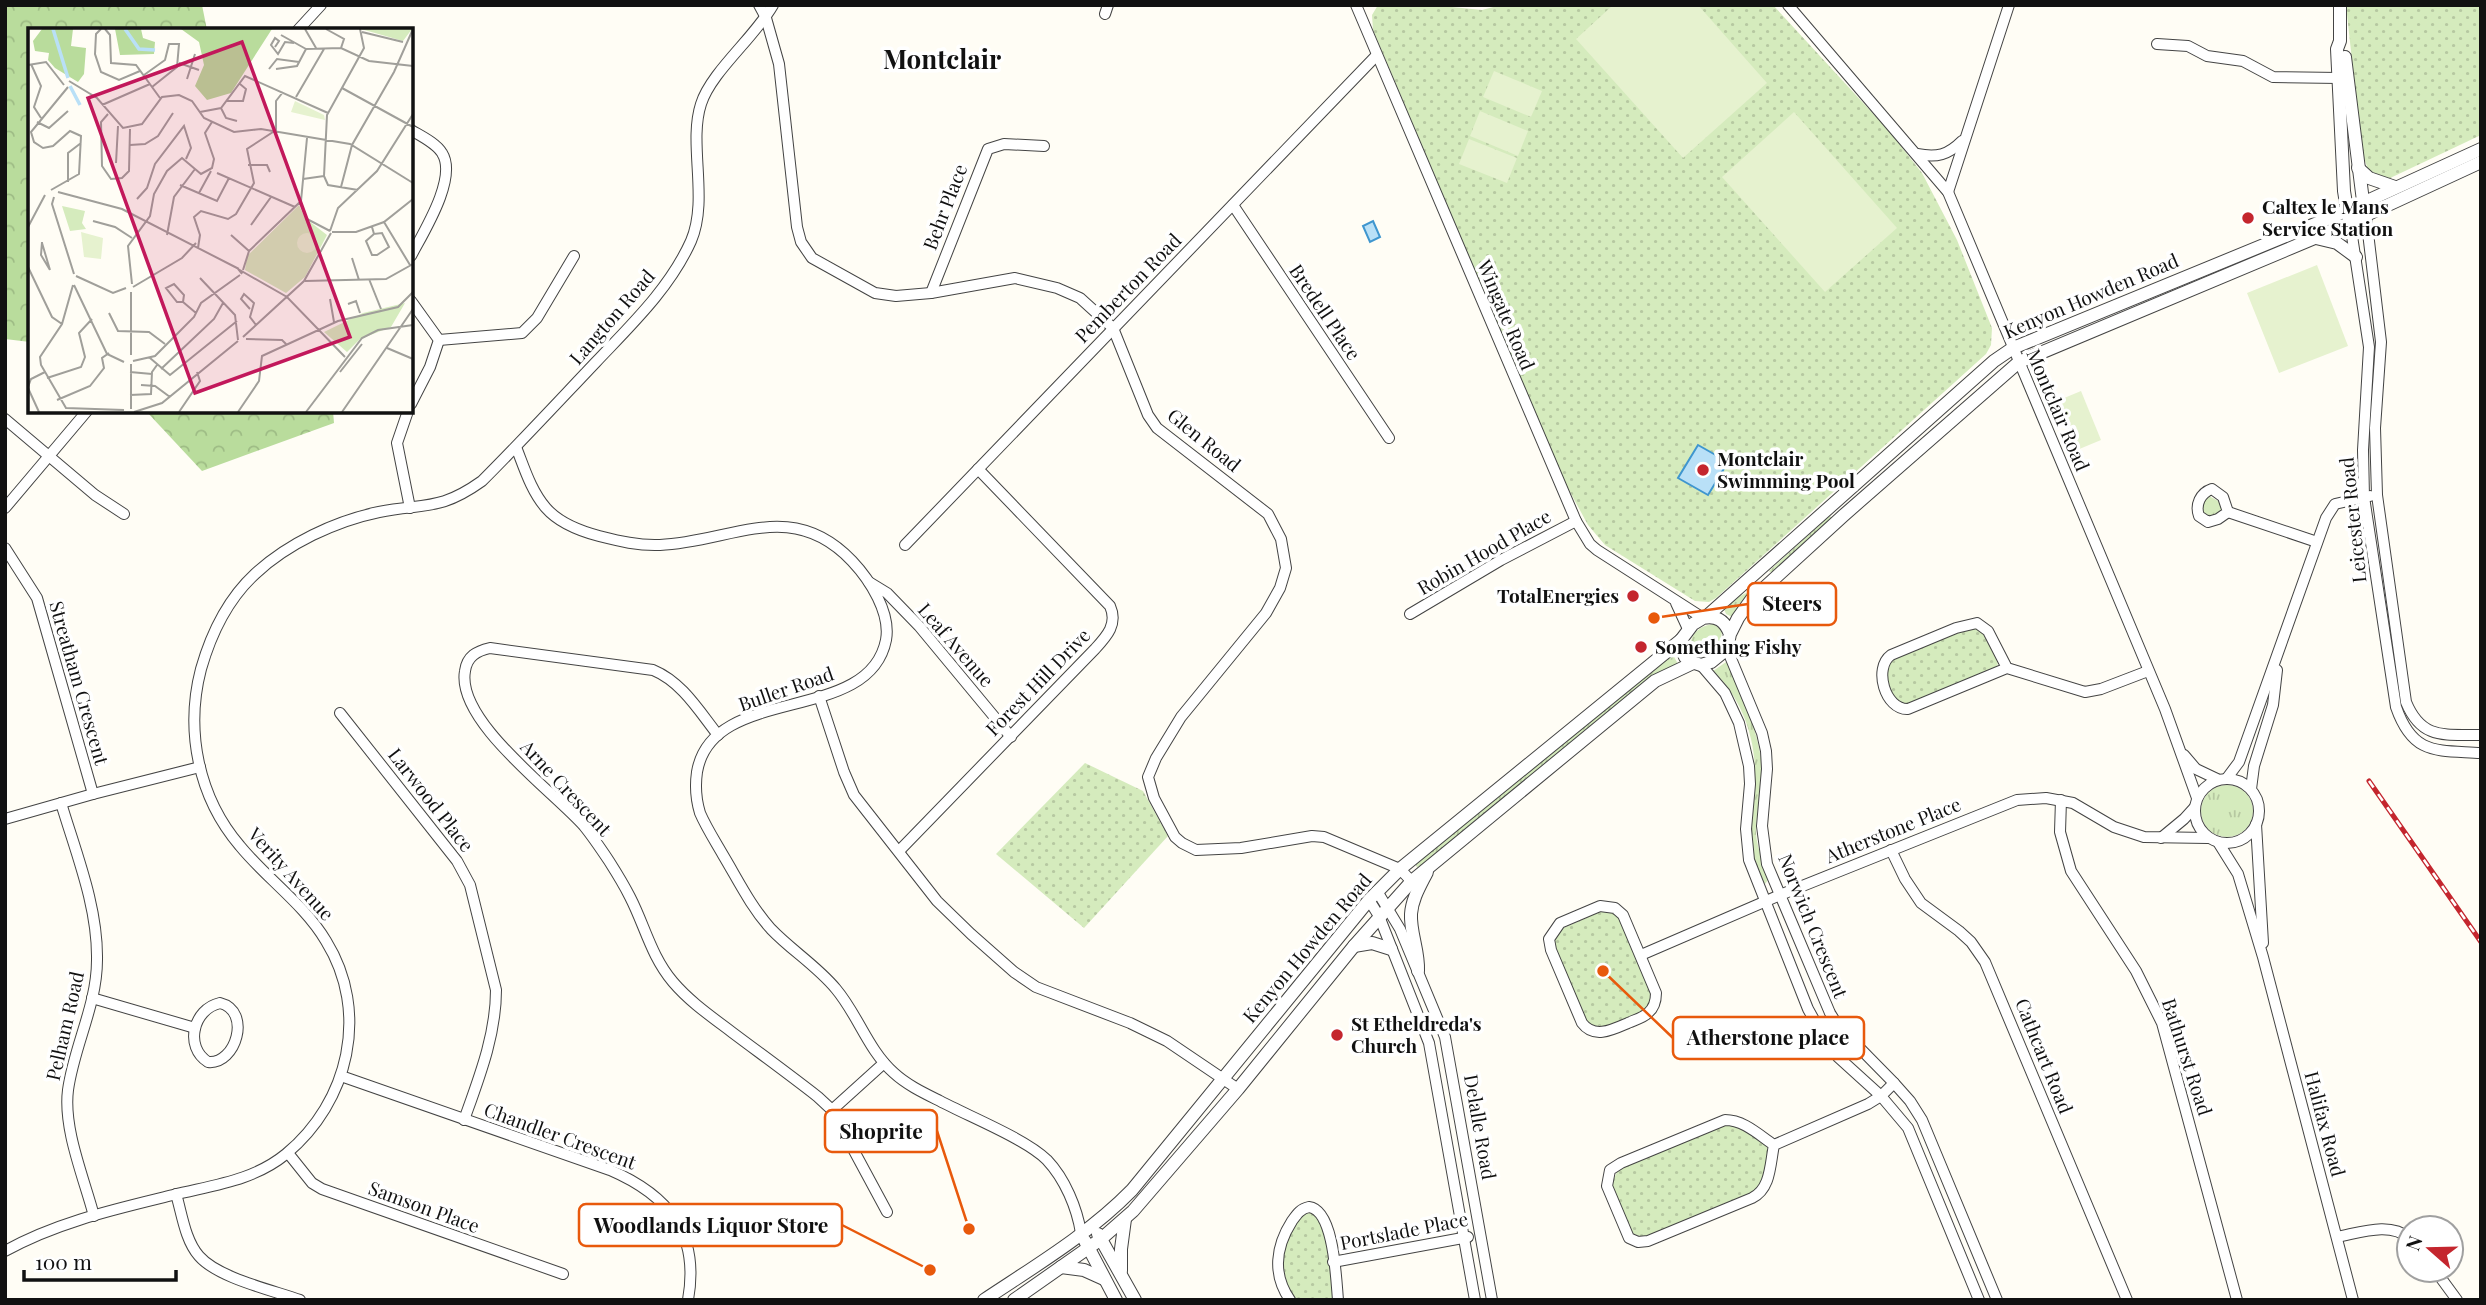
<svg xmlns="http://www.w3.org/2000/svg" width="2486" height="1305" viewBox="0 0 2486 1305" font-family="'Playfair Display',serif">
<style>
.grass{fill:url(#grass-tufts)}
.forest{fill:url(#forest-crowns)}
.park{fill:url(#park-dots)}
.pitch{fill:#e6f2cf}
.water{fill:#b9e0f7;stroke:#3f96cf;stroke-width:2}
.lines{fill:none;stroke-linecap:round;stroke-linejoin:round}
.minor-casing{stroke:#444;stroke-width:12}
.tertiary-casing{stroke:#444;stroke-width:14}
.minor{stroke:#fff;stroke-width:10}
.tertiary{stroke:#fff;stroke-width:12}
.rail-casing{stroke:#c4262e;stroke-width:5}
.rail{stroke:#fff;stroke-width:2.5;stroke-dasharray:8;stroke-linecap:butt}
.poi-dot{fill:#c4262e;stroke:#fff;stroke-width:2.5}
.labels{text-anchor:middle;stroke-width:7;stroke-linejoin:round;paint-order:stroke}
.street-label{font-size:19px;fill:#111;stroke:#fff}
.poi-label{font-size:19px;font-weight:bold;fill:#111;stroke:#fff;text-anchor:start}
.district-label{font-size:26px;font-weight:bold;fill:#111;stroke:#fff}
.inset-river{fill:none;stroke:#b9e0f7;stroke-width:3.5}
.inset-road{fill:none;stroke:#a09f9a;stroke-width:2}
.view{fill:#c2185b;fill-opacity:0.15;stroke:#c2185b;stroke-width:3.5}
.inset-edge{fill:none;stroke:#111;stroke-width:3.5}
.leader{fill:none;stroke:#e8590c;stroke-width:2.5}
.callout-dot{fill:#e8590c;stroke:#fff;stroke-width:2.5}
.callout{fill:#fff;stroke:#e8590c;stroke-width:2.5}
.callout-label{font-size:21px;text-anchor:middle;font-weight:bold;fill:#111}
</style>
<defs>
<pattern id="grass-tufts" width="24" height="20" patternUnits="userSpaceOnUse" patternTransform="scale(1.75)"><rect width="24" height="20" fill="#d5ebbd"/><path d="M3 7l-1-3M5 7V3M7 7l1-3M15 17l-1-3M17 17v-4M19 17l1-3" fill="none" stroke="#b6c8a1"/></pattern>
<pattern id="forest-crowns" width="20" height="18" patternUnits="userSpaceOnUse" patternTransform="scale(1.75)"><rect width="20" height="18" fill="#b9dc9c"/><path d="M2 6a3 3 0 1 1 6 0M12 15a3 3 0 1 1 6 0" fill="none" stroke="#9ebc85"/></pattern>
<pattern id="park-dots" width="8" height="8" patternUnits="userSpaceOnUse" patternTransform="scale(1.75)"><rect width="8" height="8" fill="#d5ebbd"/><path d="M2 2h.1M6 6h.1" fill="none" stroke="#b6c8a1" stroke-width="1.8" stroke-linecap="round"/></pattern>
</defs>
<rect width="100%" height="100%" fill="#fffdf5"/>
<g class="grass">
<path d="M2209,496L2220,502L2223,512L2212,516L2205,514C2200,507 2204,502 2209,496Z"/>
<path d="M1829,516L1833,518L1772,573L1769,571Z"/>
<path d="M1746,593H1751L1732,617L1726,614L1724,609L1736,598Z"/>
<path d="M1714,624L1722,631L1721,640L1709,654L1696,655L1690,648C1690,634 1700,625 1714,624Z"/>
<path d="M1673,655L1678,664L1653,676L1421,866L1417,867L1415,863Z"/>
<path d="M1726,662C1741,683 1761,742 1762,768C1762,790 1756,811 1756,833C1757,850 1765,864 1768,880L1765,884C1739,854 1756,808 1755,773C1755,736 1741,697 1713,671Z"/>
<circle cx="2227" cy="811" r="26"/>
</g>
<g class="forest">
<path d="M5,5H202L207,30H30V342L5,339Z"/>
<path d="M146,411H333L334,423L202,471Z"/>
</g>
<g class="park">
<path d="M1378,5H1432L1482,10L1501,5H1773L1889,131L1922,173L1957,240L1992,328L1991,345L1986,354L1716,598L1709,602L1695,601L1605,545L1588,525L1563,479L1373,30L1372,15Z"/>
<path d="M2346,5H2481V135L2386,180L2368,169L2362,153Z"/>
<path d="M1968,627L1982,630L1998,661L1997,668L1909,706L1894,700L1884,668L1886,662Z"/>
<path d="M1085,763L1143,791L1168,836L1084,928L996,854Z"/>
<path d="M1602,911L1616,912L1652,996C1649,1016 1620,1022 1603,1029L1587,1024L1553,940L1559,930Z"/>
<path d="M1725,1124H1734L1766,1144L1769,1156L1760,1189L1647,1238L1633,1234L1611,1185L1618,1170Z"/>
<path d="M1313,1212L1325,1227L1335,1300H1296C1277,1274 1279,1235 1305,1214Z"/>
</g>
<g class="pitch">
<path d="M1613,5H1698L1767,83L1683,158L1576,39Z"/>
<path d="M1494,71L1542,91L1531,117L1483,97Z"/>
<path d="M1480,111L1528,131L1518,156L1470,136Z"/>
<path d="M1794,112L1897,228L1825,292L1722,177Z"/>
<path d="M1469,139L1517,158L1507,183L1459,164Z"/>
<path d="M2317,265L2348,346L2279,373L2247,293Z"/>
<path d="M2081,391L2101,440L2077,450L2057,401Z"/>
</g>
<g class="water">
<path d="M1373,221L1380,237L1370,242L1363,226Z"/>
<path d="M1698,445L1728,462L1708,495L1678,478Z"/>
</g>
<g class="lines">
<defs>
<g id="minor">
<path d="M759,5L766,18L779,64L797,227L801,242L812,258L875,293L896,296L931,293L1015,278L1057,288L1080,298L1113,328L1148,415L1157,428L1268,514L1281,539L1286,568L1280,588L1266,613L1181,717L1156,758L1148,777L1154,798L1175,837L1182,843L1196,850L1241,848L1312,836L1324,837L1400,869L1415,885"/>
<path d="M1356,5L1576,521L1590,544L1597,550L1703,618"/>
<path d="M1788,5L1948,192L2165,709L2197,798"/>
<path d="M1105,14L1108,5"/>
<path d="M298,30L321,5"/>
<path d="M2157,44L2188,46L2207,56L2243,61L2273,77L2339,78"/>
<path d="M411,130C421,136 436,143 442,153C458,178 423,233 411,256"/>
<path d="M1917,154C1937,158 1948,155 1962,141"/>
<path d="M1948,192L2009,5"/>
<path d="M1233,205L1389,438"/>
<path d="M2366,216L2381,342L2375,428L2377,495L2406,702C2422,741 2446,734 2481,735"/>
<path d="M2350,223L2369,347L2363,450L2364,497L2396,707C2413,756 2437,750 2481,753"/>
<path d="M931,293L988,149L1004,144L1044,146"/>
<path d="M411,301L439,340L430,367L411,404"/>
<path d="M439,340L522,333L537,318L574,256"/>
<path d="M408,411L397,443L410,508"/>
<path d="M5,419L95,495L124,514"/>
<path d="M516,447C524,467 531,491 546,508C559,523 580,531 599,536C619,541 639,546 660,545C732,542 791,497 852,561C870,580 891,613 886,640C869,726 712,683 697,772C695,786 696,800 700,813C706,827 715,841 723,855C738,880 751,907 771,929C791,950 817,966 836,989C858,1015 868,1050 894,1073C907,1085 924,1093 940,1101C968,1116 1026,1139 1047,1160C1065,1179 1077,1208 1081,1233"/>
<path d="M2212,489L2223,497L2228,512L2218,519L2208,522L2199,516C2195,505 2200,493 2212,489Z"/>
<path d="M5,508L87,411"/>
<path d="M2228,512L2317,542"/>
<path d="M905,545L1376,56"/>
<path d="M5,548L37,598L93,794"/>
<path d="M869,582L887,593L919,626L1011,737"/>
<path d="M1676,603L1688,629"/>
<path d="M1410,614L1501,560L1576,521"/>
<path d="M1727,649L1762,733L1766,751L1767,769L1762,826L1767,864L1830,1013L1838,1026L1894,1083L1910,1101L1922,1120L1997,1300"/>
<path d="M1701,665L1725,693L1739,723L1749,766L1750,784L1746,829L1749,860L1808,1009L1827,1043L1838,1057L1881,1096L1908,1128L1979,1300"/>
<path d="M2007,668L1908,709C1885,710 1873,668 1891,655L1956,628L1977,623L1988,631L2007,668L2085,692L2101,689L2148,671"/>
<path d="M819,696L844,772L854,795L937,901L971,934L1014,972L1036,987L1130,1023L1167,1041L1238,1089"/>
<path d="M340,713L457,861L470,885L496,990C496,1035 479,1078 464,1120"/>
<path d="M718,735C699,711 682,682 653,670L490,648C477,651 467,656 465,671C456,721 553,791 584,826C593,837 601,849 609,861C616,872 624,885 630,897C645,926 651,956 673,982C690,1002 712,1017 733,1033C761,1054 790,1075 818,1097L832,1110L887,1212"/>
<path d="M2184,755L2196,769L2217,779"/>
<path d="M2227,778L2239,762L2326,518L2335,504L2370,496"/>
<circle cx="2227" cy="811" r="32"/>
<path d="M2251,789L2254,766L2273,705L2277,670"/>
<path d="M2061,800L2060,832L2071,871L2136,971L2162,1023L2237,1300"/>
<path d="M61,803C76,853 98,907 97,960C97,1005 74,1046 68,1090C63,1129 84,1178 94,1216"/>
<path d="M5,819L93,794L200,767"/>
<path d="M2256,824L2263,943"/>
<path d="M2161,838L2184,819L2194,808"/>
<path d="M2218,842L2238,874L2263,957L2353,1300"/>
<path d="M1891,850L1905,879L1921,903L1959,931L1971,942L1985,962L2127,1300"/>
<path d="M899,851L1095,649C1107,636 1118,624 1110,606L978,469"/>
<path d="M1377,891L1400,929L1445,1037L1492,1300"/>
<path d="M1369,900L1379,916L1429,1043L1475,1300"/>
<path d="M1600,906L1615,908L1623,915L1656,993C1656,1000 1654,1008 1648,1013C1643,1018 1634,1020 1628,1023C1612,1030 1594,1039 1582,1023L1551,950L1549,939L1560,923Z"/>
<path d="M1641,955L1780,895L2017,800L2046,798L2073,803L2114,827L2144,837L2208,838"/>
<path d="M92,998L195,1028"/>
<path d="M220,1003C252,1011 236,1065 208,1062C184,1047 193,1009 220,1003Z"/>
<path d="M341,1076L610,1170C668,1195 700,1233 688,1300"/>
<path d="M832,1110L884,1063"/>
<path d="M1725,1120C1744,1120 1759,1135 1774,1145C1770,1164 1771,1189 1752,1198L1648,1241L1638,1242L1629,1238L1607,1186L1610,1170L1621,1163Z"/>
<path d="M1774,1145L1868,1104L1881,1096L1894,1083"/>
<path d="M288,1153L312,1183L322,1189L563,1274"/>
<path d="M176,1194C182,1214 185,1240 199,1256C218,1278 272,1290 300,1300"/>
<path d="M2337,1237C2359,1233 2390,1221 2409,1238"/>
<path d="M5,1251C57,1222 116,1209 173,1195C213,1185 253,1181 286,1154C349,1102 370,1012 326,941C304,904 267,879 240,846C198,797 185,730 201,669C211,634 228,599 255,574C287,544 335,521 379,512C425,503 440,511 482,481C521,442 558,402 596,362C631,325 670,288 691,241C709,199 688,144 701,104C711,72 755,37 773,5"/>
<path d="M1333,1262L1468,1237"/>
<path d="M2435,1270L2457,1300"/>
<path d="M1290,1300C1272,1274 1276,1246 1292,1221C1297,1214 1300,1209 1309,1207C1334,1210 1336,1278 1338,1300"/>
</g>
<g id="tertiary">
<path d="M2340,5V41L2337,49L2344,191L2348,216"/>
<path d="M2345,57L2364,209"/>
<path d="M2358,168L2369,178L2395,187"/>
<path d="M2316,238L2337,243L2356,257"/>
<path d="M1706,617L1994,361L2013,348L2332,217L2481,149"/>
<path d="M1730,634C1725,621 1717,615 1703,618L1693,624L1681,640V647L1685,657L1689,661L1701,665L1711,662L1727,649L1730,634L1738,618L1751,600L1844,515L2019,362L2336,229L2481,162"/>
<path d="M1354,946L1372,943L1391,949"/>
<path d="M1418,971C1419,951 1410,933 1411,914C1412,899 1420,886 1427,872"/>
<path d="M1098,1234L1135,1300"/>
<path d="M1085,1241L1116,1300"/>
<path d="M1061,1267L1084,1270L1104,1279"/>
<path d="M1121,1271V1249L1125,1219"/>
<path d="M984,1300C1035,1266 1089,1234 1132,1190L1369,900L1400,869L1681,640"/>
<path d="M1014,1300L1101,1239L1133,1211L1238,1089L1354,946L1412,881L1655,681L1693,663"/>
</g>
</defs>
<use href="#minor" class="minor-casing"/>
<use href="#tertiary" class="tertiary-casing"/>
<use href="#minor" class="minor"/>
<use href="#tertiary" class="tertiary"/>
<defs>
<path id="rail" d="M2369,781L2481,942"/>
</defs>
<use href="#rail" class="rail-casing"/>
<use href="#rail" class="rail"/>
</g>
<g class="poi-dot">
<circle cx="2248" cy="218" r="7"/>
<circle cx="1703" cy="470" r="7"/>
<circle cx="1633" cy="596" r="7"/>
<circle cx="1641" cy="647" r="7"/>
<circle cx="1337" cy="1035" r="7"/>
</g>
<g class="labels">
<g class="street-label">
<text transform="translate(945 207) rotate(-69)" y="7">Behr Place</text>
<text transform="translate(1128 288) rotate(-46)" y="7">Pemberton Road</text>
<text transform="translate(2091 296) rotate(-23)" y="7">Kenyon Howden Road</text>
<text transform="translate(1325 312) rotate(56)" y="7">Bredell Place</text>
<text transform="translate(1506 315) rotate(67)" y="7">Wingate Road</text>
<text transform="translate(612 317) rotate(-49)" y="7">Langton Road</text>
<text transform="translate(2058 410) rotate(67)" y="7">Montclair Road</text>
<text transform="translate(1204 440) rotate(39)" y="7">Glen Road</text>
<text transform="translate(2353 520) rotate(-96)" y="7">Leicester Road</text>
<text transform="translate(1484 552) rotate(-30)" y="7">Robin Hood Place</text>
<text transform="translate(956 645) rotate(49)" y="7">Leaf Avenue</text>
<text transform="translate(1038 682) rotate(-46)" y="7">Forest Hill Drive</text>
<text transform="translate(79 683) rotate(74)" y="7">Streatham Crescent</text>
<text transform="translate(786 689) rotate(-19)" y="7">Buller Road</text>
<text transform="translate(566 788) rotate(47)" y="7">Arne Crescent</text>
<text transform="translate(431 800) rotate(52)" y="7">Larwood Place</text>
<text transform="translate(1893 830) rotate(-22)" y="7">Atherstone Place</text>
<text transform="translate(291 874) rotate(48)" y="7">Verity Avenue</text>
<text transform="translate(1813 926) rotate(68)" y="7">Norwich Crescent</text>
<text transform="translate(1307 948) rotate(-50)" y="7">Kenyon Howden Road</text>
<text transform="translate(65 1026) rotate(-77)" y="7">Pelham Road</text>
<text transform="translate(2044 1056) rotate(68)" y="7">Cathcart Road</text>
<text transform="translate(2187 1057) rotate(72)" y="7">Bathurst Road</text>
<text transform="translate(2325 1124) rotate(75)" y="7">Halifax Road</text>
<text transform="translate(1480 1127) rotate(80)" y="7">Delalle Road</text>
<text transform="translate(560 1136) rotate(20)" y="7">Chandler Crescent</text>
<text transform="translate(424 1207) rotate(20)" y="7">Samson Place</text>
<text transform="translate(1404 1231) rotate(-11)" y="7">Portslade Place</text>
</g>
<g class="poi-label">
<text x="2262" y="214">Caltex le Mans<tspan x="2262" dy="22">Service Station</tspan></text>
<text x="1717" y="466">Montclair<tspan x="1717" dy="22">Swimming Pool</tspan></text>
<text x="1619" y="603" text-anchor="end">TotalEnergies</text>
<text x="1655" y="654">Something Fishy</text>
<text x="1351" y="1031">St Etheldreda's<tspan x="1351" dy="22">Church</tspan></text>
</g>
<g class="district-label">
<text x="942" y="69">Montclair</text>
</g>
</g>
<g transform="translate(28 28)">
<rect width="385" height="385" fill="#fffdf5"/>
<path d="M14,1H45L43,18L58,20L56,46L50,54L27,40L20,32L21,25L7,23L5,13ZM87,1H113L115,10L127,14L126,26L92,27ZM153,1H244L203,65L179,72L167,58L176,37L171,14Z" fill="#b9dc9c"/>
<path d="M333,1H384L375,13ZM271,177L277,190L299,207L277,249L258,265L217,242L219,228ZM34,178L57,183L54,195L58,201L42,203ZM377,275L363,299L332,311L319,324L296,304L335,285Z" fill="#d5ebbd"/>
<path d="M267,73L296,87L297,92L263,84ZM53,204L75,210L73,231L56,229ZM269 215a10 10 0 1 1 20 0a10 10 0 1 1-20 0Z" fill="#e6f2cf"/>
<path class="inset-river" d="M25,1L40,50M97,1L111,21L127,22M42,58L52,77"/>
<path class="inset-road" d="M73,1L68,6L67,26L73,44L91,52L112,43M77,1L82,7L83,35L108,37L132,70M277,1L288,20M298,1L316,11L313,20M334,4L375,14M253,7L278,21M247,19L251,13L247,10L243,17L250,26L257,14L266,15M278,21L313,20L341,33L385,38M151,35L171,42M3,36L13,58L6,79L13,90M0,37L18,34L36,57M241,41L249,31L271,34M248,41L269,38L278,21M116,47L137,32L141,16H151L149,39L124,59M159,51L167,26M41,53L69,70L95,100L114,96L134,69L151,67L164,73L176,90L206,104L233,101L322,116L385,155M314,60L385,99M268,69L296,21M198,73H215L218,61L212,56M74,77L122,56M193,80L198,90L209,93M172,84L193,80L217,48L300,85M80,86L73,94L74,138L83,151L94,150L101,143L102,101M9,94L21,100L40,83M102,117L117,116L130,108L145,85M88,135L90,98M220,137H239L242,144M189,145L267,179M275,151L296,148M40,154V125L53,115M152,157L189,173L201,150M313,159L324,117L366,44L385,1M23,162L51,146L53,108L42,103L25,118L15,120L6,114L3,104L40,59M330,162L300,157L296,148L299,87L336,20L332,1M30,164L94,181L211,241M171,165L183,143M26,169L24,176L46,246M109,171L119,160L127,136L156,98L163,120L158,131M272,175L279,191L302,203M65,193L87,199L104,210M356,194L382,237M223,197L243,169M0,199L17,167M344,199L346,206L354,205L361,219L349,227H344L338,213L346,206M302,203L310,180L349,143L385,86M304,204H328L356,194L385,171M139,207L146,169L167,141M203,207L221,223M14,214L13,227L22,242M14,215L22,242M170,220L172,207L166,189L173,183L200,191L208,186L226,155L219,121L248,102V73L255,64M324,230L331,252M0,239L24,289L34,296M215,242L221,223L273,173L279,110M214,246L210,241L259,269L317,329M48,248L85,265L98,260M172,250L207,287L210,312M341,251L353,281M277,253L358,251L385,236M104,256L100,218L122,188L126,166L139,143L154,130L173,146L184,140L186,131L177,105L184,94M45,257L34,296L12,329L13,337L38,380L96,382M46,257L79,326L96,334M105,259L154,230L168,215M302,271L306,294M155,274L156,267L146,256L138,260L149,274H155L168,285M320,276L328,273L332,285M222,281L213,271L216,266L226,275L222,289L228,297M81,285L90,303L121,304L137,316M215,309L276,253L303,205M218,311L254,312L258,316M359,320L385,331M103,327V264M122,330L142,347L209,293M105,333L127,328L166,289L173,275L212,247M103,336V381M133,341L186,291L195,275M102,344L124,346M312,344L334,316M19,350L53,339L57,329L51,305L64,291M113,357L127,358L142,369M0,359L3,351L17,344M0,360L11,384M102,367L123,366L124,344L129,337M29,372L62,358L76,340L74,330L81,325M106,384L134,375L210,313M151,384L172,353L169,344M210,384L231,353L234,328L310,293L370,279L385,264M278,384L334,310L350,302L385,297M314,384L385,281"/>
<path class="view" d="M214,14L322,309L167,365L60,70Z"/>
<rect width="385" height="385" class="inset-edge"/>
</g>
<path class="leader" d="M1654 618L1748 604M1603 971L1673 1038M969 1229L937 1131M930 1270L842 1225"/>
<g class="callout-dot">
<circle cx="1654" cy="618" r="7"/>
<circle cx="1603" cy="971" r="7"/>
<circle cx="969" cy="1229" r="7"/>
<circle cx="930" cy="1270" r="7"/>
</g>
<g class="callout">
<rect x="1748" y="583" width="88" height="42" rx="7"/>
<rect x="1673" y="1017" width="191" height="42" rx="7"/>
<rect x="825" y="1110" width="112" height="42" rx="7"/>
<rect x="579" y="1204" width="263" height="42" rx="7"/>
</g>
<g class="callout-label">
<text x="1792" y="611">Steers</text>
<text x="1768" y="1045">Atherstone place</text>
<text x="881" y="1139">Shoprite</text>
<text x="711" y="1233">Woodlands Liquor Store</text>
</g>
<rect width="2486" height="1305" fill="none" stroke="#111111" stroke-width="14"/>
<g transform="translate(2430 1249) rotate(290)"><circle r="33" fill="#ffffff" stroke="#a0a0a0" stroke-width="2"/>
<path d="M0-5L12 26L0 18L-12 26Z" fill="#c4262e"/>
<text y="-10" font-size="19" font-weight="bold" text-anchor="middle" fill="#111111">N</text>
</g>
<path d="M24 1270v10h152v-10" fill="none" stroke="#111111" stroke-width="3.5"/>
<text x="35" y="1270" font-size="21" fill="#111111" stroke="#ffffff" stroke-width="5" paint-order="stroke">100 m</text>
</svg>
